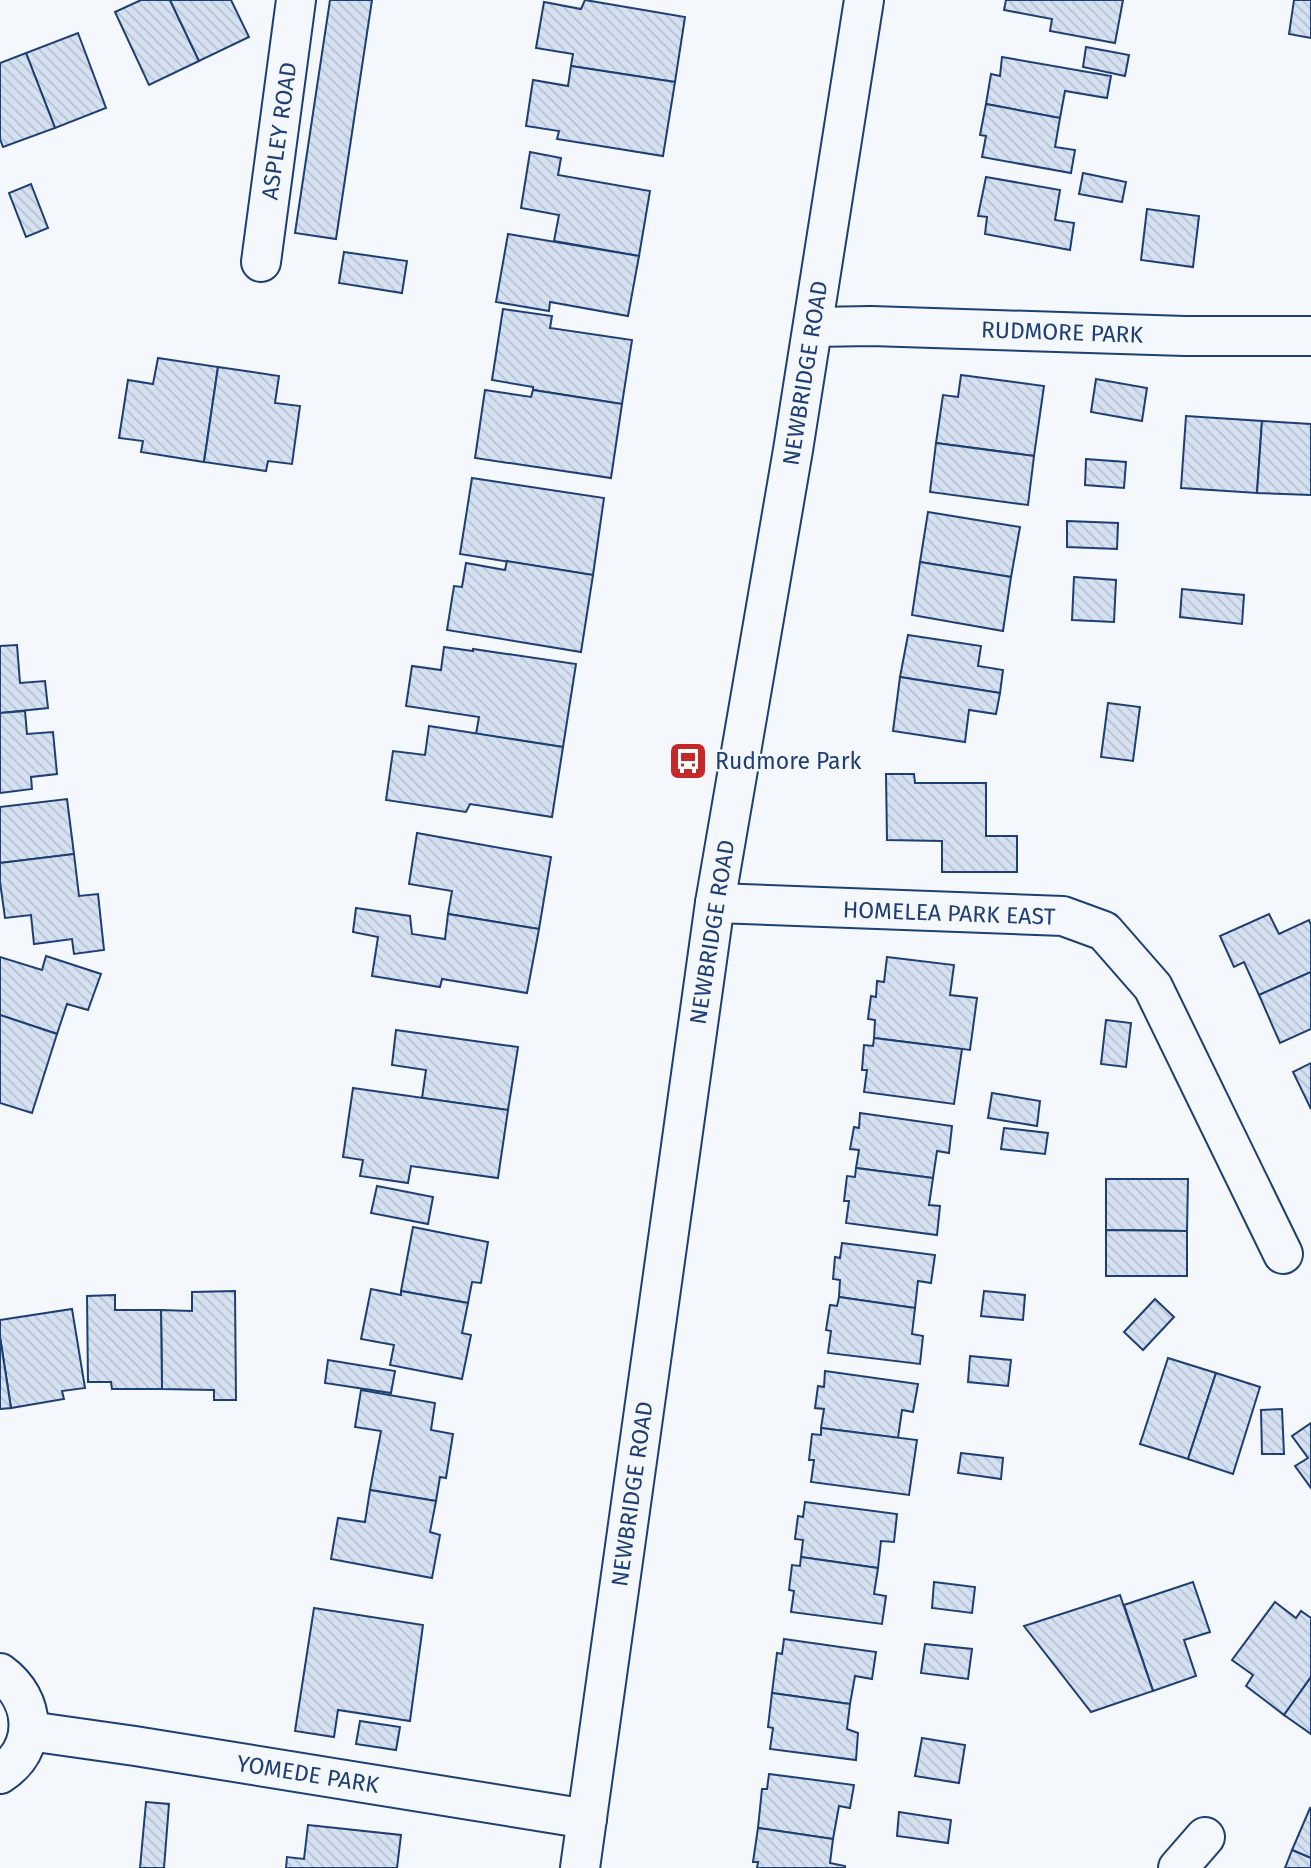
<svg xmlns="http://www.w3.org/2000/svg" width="1311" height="1868" viewBox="0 0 1311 1868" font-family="'Fira Sans',sans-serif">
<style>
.building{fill:url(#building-back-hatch);stroke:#1d3f73;stroke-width:2}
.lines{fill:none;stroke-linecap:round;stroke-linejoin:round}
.minor-casing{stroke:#1d3f73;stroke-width:42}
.major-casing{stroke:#1d3f73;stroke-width:42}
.minor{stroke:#f4f7fb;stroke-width:38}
.major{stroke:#f4f7fb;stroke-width:38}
.labels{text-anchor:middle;stroke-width:5;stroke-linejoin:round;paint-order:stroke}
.street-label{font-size:23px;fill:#1d3f73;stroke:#f4f7fb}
.poi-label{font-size:23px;fill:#1d3f73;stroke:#f4f7fb;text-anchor:start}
</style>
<defs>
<pattern id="building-back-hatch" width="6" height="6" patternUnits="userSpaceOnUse" patternTransform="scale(1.75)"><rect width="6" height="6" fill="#d5e0f0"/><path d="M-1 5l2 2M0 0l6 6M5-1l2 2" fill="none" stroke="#b6c1d1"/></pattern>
</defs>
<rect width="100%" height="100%" fill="#f4f7fb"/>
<g class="building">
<path d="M141,0H170L199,61L149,85L115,12Z"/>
<path d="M170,0H231L249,37L199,61Z"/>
<path d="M330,0H372L336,239L295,233Z"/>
<path d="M585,0L685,17L675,82L571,66L573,54L536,48L544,2L581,9Z"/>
<path d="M1006,0H1123L1115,43L1050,31L1052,19L1004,10Z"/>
<path d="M1294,0H1311V38L1289,34Z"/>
<path d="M78,33L106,108L55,128L26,53Z"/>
<path d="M1086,47L1129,55L1125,76L1083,67Z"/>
<path d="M26,53L55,128L3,147L0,139V63Z"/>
<path d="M1002,57L1111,76L1107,98L1065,91L1060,118L986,104L991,74L1000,76Z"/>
<path d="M571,66L675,82L663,156L557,139L559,131L526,126L533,80L568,86Z"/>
<path d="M986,104L1060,118L1055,147L1075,150L1071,173L982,157L986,136L980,135Z"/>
<path d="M530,152L561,158L558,175L650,191L639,256L554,241L559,215L521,208Z"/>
<path d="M1083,173L1126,182L1122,202L1079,194Z"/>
<path d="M986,177L1060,190L1055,220L1074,223L1070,250L985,234L987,217L978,216Z"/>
<path d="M31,184L48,228L26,237L9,193Z"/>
<path d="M1147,209L1199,216L1193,267L1141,260Z"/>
<path d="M508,234L639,256L628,316L550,302L549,311L496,302Z"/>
<path d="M344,252L407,261L402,293L339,283Z"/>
<path d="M503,309L552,316L550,328L632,340L622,404L533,390V387L492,380Z"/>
<path d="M158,358L218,367L204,462L141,452L143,441L119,438L128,380L153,384Z"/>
<path d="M218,367L279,376L275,403L300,406L292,464L268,461L266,471L204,462Z"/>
<path d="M961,375L1044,386L1034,456L936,443L943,395L958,397Z"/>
<path d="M1096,379L1147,388L1142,421L1091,412Z"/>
<path d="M485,390L531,397L533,390L622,404L611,478L475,458Z"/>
<path d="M1186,416L1262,421L1257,493L1181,488Z"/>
<path d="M1262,421L1311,424V495L1257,493Z"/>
<path d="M936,443L1034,456L1028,505L930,492Z"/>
<path d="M1086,459L1126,462L1124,488L1085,485Z"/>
<path d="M472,478L604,498L593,575L460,554Z"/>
<path d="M928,512L1020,527L1011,577L920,562Z"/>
<path d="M1067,521L1118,523L1117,549L1067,547Z"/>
<path d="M507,561L593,575L581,652L447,630L454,586L462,587L466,563L505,570Z"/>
<path d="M920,562L1011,577L1003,631L912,615Z"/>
<path d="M1074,577L1116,580L1114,622L1072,620Z"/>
<path d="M1182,589L1244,595L1242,624L1180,617Z"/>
<path d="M908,635L981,646L978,666L1003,670L1000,693L900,677Z"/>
<path d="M17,645L20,683L45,681L48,708L0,713V646Z"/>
<path d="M444,647L473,651V649L576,664L563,747L476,734L479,717L406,706L412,666L441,670Z"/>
<path d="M900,677L1000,693L996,714L969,710L965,742L893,731Z"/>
<path d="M1108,703L1140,707L1133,761L1101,757Z"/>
<path d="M25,711L27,734L53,732L57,774L31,777L32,789L0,793V713Z"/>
<path d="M429,726L563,747L552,817L470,804L466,812L386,800L393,751L425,755Z"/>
<path d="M886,774H914L915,783H986V836H1017V872H942V841L887,840Z"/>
<path d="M67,799L74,854L0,863V807Z"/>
<path d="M417,833L551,857L539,929L448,914L452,891L409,884Z"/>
<path d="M74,854L79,896L98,894L104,950L74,954L72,939L34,944L31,915L5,918L0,882V863Z"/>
<path d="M356,908L410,916L412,934L445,939L448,914L539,929L527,993L442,979L440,987L372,976L378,937L353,932Z"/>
<path d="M1269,914L1279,934L1309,920L1311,925V972L1259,995L1244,962L1234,967L1220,936Z"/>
<path d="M46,956L101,974L88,1010L67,1004L57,1034L0,1015V957L42,970Z"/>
<path d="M887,957L954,965L950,995L977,998L970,1050L874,1038L875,1020L868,1019L871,996L876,997L877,981L884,982Z"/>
<path d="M1311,972V1029L1280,1043L1259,995Z"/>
<path d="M0,1015L57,1034L32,1113L0,1103Z"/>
<path d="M1106,1020L1131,1023L1126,1067L1101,1064Z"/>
<path d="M396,1030L518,1047L508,1110L422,1098L426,1070L392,1065Z"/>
<path d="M874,1038L962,1049L954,1104L864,1092L867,1070H862L864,1045L873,1046Z"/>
<path d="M1311,1063V1109L1293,1072Z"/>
<path d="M353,1088L508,1110L498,1178L411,1166L408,1183L360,1176L363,1160L343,1157Z"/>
<path d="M992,1093L1040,1101L1037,1126L988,1118Z"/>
<path d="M860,1113L952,1126L949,1153L937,1151L933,1178L856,1168L859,1150L850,1149L854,1127L859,1128Z"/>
<path d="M1004,1128L1048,1133L1045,1154L1001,1149Z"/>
<path d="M856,1168L933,1178L929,1205L940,1206L937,1235L846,1223L849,1201H844L847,1176L855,1177Z"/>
<path d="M1106,1179H1188L1187,1231L1106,1230Z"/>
<path d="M377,1186L433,1197L428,1224L371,1213Z"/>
<path d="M413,1227L488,1242L481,1283L472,1282L468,1303L401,1291Z"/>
<path d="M1106,1230L1187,1231V1276H1106Z"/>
<path d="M842,1243L935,1255L931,1283L918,1281L915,1308L839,1297L840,1280L833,1279L835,1257L840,1258Z"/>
<path d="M371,1289L401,1295V1291L468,1303L462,1333L471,1335L462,1379L390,1365L394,1345L361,1339Z"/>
<path d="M235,1291L236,1400H214V1390L162,1389L161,1310L192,1311V1292Z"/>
<path d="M984,1291L1025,1295L1023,1320L981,1316Z"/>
<path d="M115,1295V1310H161L162,1389H112L111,1382H88L87,1296Z"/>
<path d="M839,1297L915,1308L912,1334L923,1336L920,1364L828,1353L831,1331L826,1330L830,1305L837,1306Z"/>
<path d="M1155,1299L1174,1317L1143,1350L1124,1332Z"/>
<path d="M72,1309L85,1388L62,1391L64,1399L11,1408L0,1337V1320Z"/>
<path d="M0,1337L11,1408L0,1409Z"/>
<path d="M970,1356L1011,1360L1008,1386L968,1382Z"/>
<path d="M1168,1358L1216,1373L1188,1459L1140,1444Z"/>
<path d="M328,1360L395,1371L391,1393L325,1383Z"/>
<path d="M825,1371L918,1384L913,1412L902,1410L898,1438L821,1428L824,1409L815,1408L818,1386L824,1387Z"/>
<path d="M1216,1373L1260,1387L1233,1474L1188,1459Z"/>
<path d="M361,1390L435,1403L431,1430L453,1434L446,1478L440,1477L436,1501L370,1490L381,1431L355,1427Z"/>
<path d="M1282,1409L1284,1454H1262L1261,1410Z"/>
<path d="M1311,1423V1488L1295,1466L1308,1458L1292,1436Z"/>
<path d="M821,1428L917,1440L909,1495L811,1482L814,1460H809L812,1434L821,1435Z"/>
<path d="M961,1453L1003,1458L1001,1479L958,1473Z"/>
<path d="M370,1490L436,1501L430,1532L440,1535L432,1578L331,1559L338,1518L365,1522Z"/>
<path d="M805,1502L897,1514L894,1542L881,1541L878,1568L801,1557L803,1540L795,1539L798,1516L803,1517Z"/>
<path d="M801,1557L878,1568L874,1594L886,1596L882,1624L791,1612L794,1591L789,1590L792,1565L800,1566Z"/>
<path d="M934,1582L975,1587L972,1613L932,1608Z"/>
<path d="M1193,1582L1210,1632L1184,1640L1196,1676L1153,1691L1124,1605Z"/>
<path d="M1120,1595L1153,1691L1091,1712L1024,1626Z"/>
<path d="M1275,1602L1296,1618L1301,1611L1311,1618V1677L1284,1715L1246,1686L1253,1675L1232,1660Z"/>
<path d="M314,1608L423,1625L410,1721L338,1710L334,1737L295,1731Z"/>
<path d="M784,1639L876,1652L872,1679L855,1676L850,1704L772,1693L777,1653L782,1654Z"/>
<path d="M925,1644L972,1649L968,1679L921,1673Z"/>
<path d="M1311,1677V1734L1284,1715Z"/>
<path d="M772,1693L850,1704L847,1729L858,1733L856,1760L770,1749L773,1728L768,1727Z"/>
<path d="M360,1721L400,1727L396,1750L356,1744Z"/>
<path d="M922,1738L965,1745L959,1783L915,1776Z"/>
<path d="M769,1774L854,1785L850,1808L839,1806L833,1839L758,1828L762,1789H767Z"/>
<path d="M146,1802L169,1804L164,1868H140Z"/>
<path d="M1310,1808L1311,1809V1858L1292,1850Z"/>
<path d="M899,1812L951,1820L948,1843L897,1836Z"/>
<path d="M308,1825L401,1835L397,1868H286L287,1857L304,1859Z"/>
<path d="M758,1828L833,1839L830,1863L845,1866V1868H757L758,1862H753Z"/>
<path d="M1292,1850L1311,1858V1868H1285Z"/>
</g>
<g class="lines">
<defs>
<g id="minor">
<path d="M261,262L296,0"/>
<path d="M813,327L871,326L1185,336H1311"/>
<path d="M715,903L1063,916L1104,931L1153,987L1283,1254"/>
<path d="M0,1673C37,1700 39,1749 0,1774"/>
<path d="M29,1731L135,1746L587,1819"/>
<path d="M1178,1868L1205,1837"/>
</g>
<path id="major" d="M580,1868L715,903L793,450L864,0"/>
</defs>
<use href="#minor" class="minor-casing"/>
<use href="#major" class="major-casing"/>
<use href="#minor" class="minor"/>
<use href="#major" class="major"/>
</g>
<defs>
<symbol id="bus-square" viewBox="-11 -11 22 22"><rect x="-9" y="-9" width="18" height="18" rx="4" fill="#c62828" stroke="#f4f7fb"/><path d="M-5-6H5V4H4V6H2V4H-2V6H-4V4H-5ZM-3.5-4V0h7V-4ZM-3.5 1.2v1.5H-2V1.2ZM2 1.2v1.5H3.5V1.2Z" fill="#fff"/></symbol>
</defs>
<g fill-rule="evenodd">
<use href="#bus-square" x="666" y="739" width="44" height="44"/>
</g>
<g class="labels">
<g class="street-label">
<text transform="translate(279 131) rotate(-82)" y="8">ASPLEY ROAD</text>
<text transform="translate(1062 332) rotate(2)" y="8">RUDMORE PARK</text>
<text transform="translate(805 373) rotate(-81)" y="8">NEWBRIDGE ROAD</text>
<text transform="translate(949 913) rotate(2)" y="8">HOMELEA PARK EAST</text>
<text transform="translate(712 932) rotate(-81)" y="8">NEWBRIDGE ROAD</text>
<text transform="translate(632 1494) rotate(-82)" y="8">NEWBRIDGE ROAD</text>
<text transform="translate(308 1774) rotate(9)" y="8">YOMEDE PARK</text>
</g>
<g class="poi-label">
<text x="715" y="769">Rudmore Park</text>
</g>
</g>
</svg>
